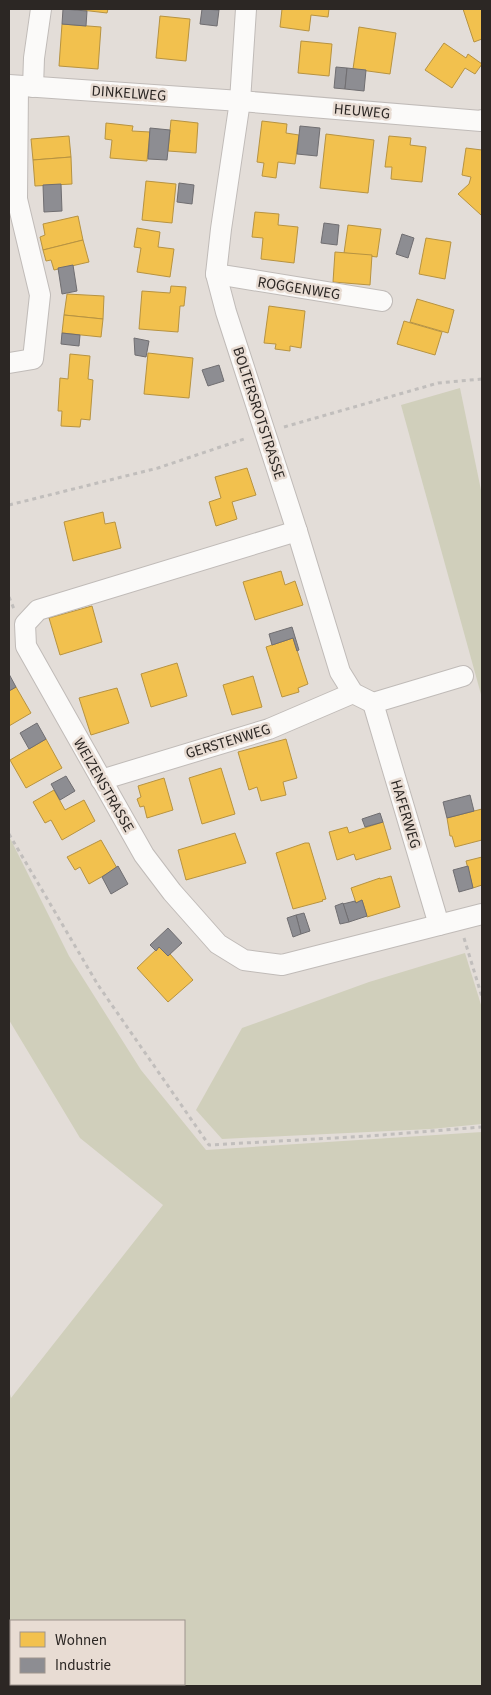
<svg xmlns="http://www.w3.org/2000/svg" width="491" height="1695" viewBox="0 0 491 1695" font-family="'Source Sans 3',sans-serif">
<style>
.green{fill:#d0cfbb;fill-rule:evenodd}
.homes{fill:#f2c14e;stroke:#b79341}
.industry{fill:#8d8d92;stroke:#706e71}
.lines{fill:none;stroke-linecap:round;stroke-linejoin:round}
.minor-casing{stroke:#c0bbb8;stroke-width:22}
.path{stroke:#c1bebc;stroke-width:3;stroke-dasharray:4 4;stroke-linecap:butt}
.minor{stroke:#fbfaf9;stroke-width:20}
.labels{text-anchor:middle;stroke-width:5;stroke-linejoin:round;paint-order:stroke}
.street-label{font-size:15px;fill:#2c2724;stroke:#e8dcd3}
</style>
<rect width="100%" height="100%" fill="#e3ddd8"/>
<g class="green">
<path d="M460,388L482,495V698L401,405Z"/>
<path d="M9,836L69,956L141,1070L206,1150L482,1132V1686H9V1390L11,1398L163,1205L80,1138L9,1020ZM184,1621V1684H11V1621Z"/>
<path d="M465,953L482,1008V1124L431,1129L222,1139L196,1110L242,1028L369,982Z"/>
</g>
<g class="homes">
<path d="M73,9H108L107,13Z"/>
<path d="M282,9H329L328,17L311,15L309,31L280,27Z"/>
<path d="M463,9H482V39L474,42Z"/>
<path d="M160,16L190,19L186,61L156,58Z"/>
<path d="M62,24L101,27L98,69L59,66Z"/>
<path d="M359,27L396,33L390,74L353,69Z"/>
<path d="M301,41L332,44L329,76L298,73Z"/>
<path d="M444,43L466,58L468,54L482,64L475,74L465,68L452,88L425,70Z"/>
<path d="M171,120L198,123L196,153L168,151Z"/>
<path d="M262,121L287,124L286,133L299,135L295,164L278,162L276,178L262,176L264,163L257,162Z"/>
<path d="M106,123L133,126L132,131L150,132L147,161L110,158L112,140L105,139Z"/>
<path d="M326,134L374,140L368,193L320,188Z"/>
<path d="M69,136L71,157L33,160L31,139Z"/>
<path d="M389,136L411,138L410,145L426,147L422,182L391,179L392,167H385Z"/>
<path d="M466,148L482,150V213L481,215L458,194L469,184L471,177L462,175Z"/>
<path d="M71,157L72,184L35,186L33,160Z"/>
<path d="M146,181L176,184L172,223L142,220Z"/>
<path d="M255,212L279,214L278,225L298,227L294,263L261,259L263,238L252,237Z"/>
<path d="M78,216L83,240L43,250L40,237L45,235L43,224Z"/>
<path d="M348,225L381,229L377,257L344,253Z"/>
<path d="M137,228L160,232L158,247L174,249L170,277L137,272L141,248L134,247Z"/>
<path d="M426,238L451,242L445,279L419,274Z"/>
<path d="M83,240L89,262L54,270L51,260L46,261L43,250Z"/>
<path d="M335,252L372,255L370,285L333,282Z"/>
<path d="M171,286L186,287L184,306H180L178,332L139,329L142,291L170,293Z"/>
<path d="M67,294L104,296L103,319L64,315Z"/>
<path d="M417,299L454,310L448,333L410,322Z"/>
<path d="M269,306L305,311L301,348L290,346V351L275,349L276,344L264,343Z"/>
<path d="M64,315L103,319L101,337L62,333Z"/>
<path d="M404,321L442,332L435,355L397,344Z"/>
<path d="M148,353L193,358L189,398L144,394Z"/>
<path d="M70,354L90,356L88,379L93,380L90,420L81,419L80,427L61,426L62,411H58L60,378L68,379Z"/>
<path d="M247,468L256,495L232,502L237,519L216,526L209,502L221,498L215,477Z"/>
<path d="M103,512L105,524L115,522L121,548L73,561L64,522Z"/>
<path d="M281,571L285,585L295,581L303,605L255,620L243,582Z"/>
<path d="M92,606L102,642L60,655L49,618Z"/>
<path d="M293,638L308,684L298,688L299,692L282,697L266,647Z"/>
<path d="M177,663L187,696L151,707L141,674Z"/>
<path d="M253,676L262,707L232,715L223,685Z"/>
<path d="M16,687L31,713L9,726V691Z"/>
<path d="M117,688L129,723L91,735L79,698Z"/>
<path d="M46,739L62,768L26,788L10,760Z"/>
<path d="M286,739L297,778L283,782L286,795L261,801L257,787L249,790L238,752Z"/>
<path d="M221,768L235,814L202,824L189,778Z"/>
<path d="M164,778L173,810L147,818L144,806L140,807L137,799L141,797L138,786Z"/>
<path d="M54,790L65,810L84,800L95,821L62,840L51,820L45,823L33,802Z"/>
<path d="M482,809V840L455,847L452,836H450L447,818Z"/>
<path d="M383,822L391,849L356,860L354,854L337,860L329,832L347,827L349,833Z"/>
<path d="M235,833L246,863L186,880L178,850Z"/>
<path d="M101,840L117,868L89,884L80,867L75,870L67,857Z"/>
<path d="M305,843H309L326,899L322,900L323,901L293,909L276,853Z"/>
<path d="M482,857V885L473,888L466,861Z"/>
<path d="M391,876L400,907L367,917L362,900L356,903L351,888L380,878V879Z"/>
<path d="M159,947L168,956L170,954L193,980L168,1002L137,968Z"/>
</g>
<g class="industry">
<path d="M63,9L87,11L86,26L62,24Z"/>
<path d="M202,9L219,10L217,26L200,24Z"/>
<path d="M336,67L347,68L345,89L334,88Z"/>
<path d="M347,68L366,70L364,91L345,89Z"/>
<path d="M300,126L320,128L317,156L297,154Z"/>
<path d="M150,128L170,130L167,160L148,159Z"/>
<path d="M179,183L194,185L192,204L177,202Z"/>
<path d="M61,184L62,211L44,212L43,185Z"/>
<path d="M324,223L339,225L337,245L321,243Z"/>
<path d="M402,234L414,238L408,258L396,254Z"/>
<path d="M73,265L77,291L62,294L58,268Z"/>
<path d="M62,333L80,335L79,346L61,344Z"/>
<path d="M134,338L149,341L146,357L135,355Z"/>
<path d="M219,365L224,381L208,386L202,370Z"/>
<path d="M292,627L299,650L297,651L293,638L272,645L269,634Z"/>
<path d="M9,674L16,687L9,691Z"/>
<path d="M37,723L46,739L29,749L20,733Z"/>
<path d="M66,776L75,791L60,800L51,784Z"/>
<path d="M470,795L474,811L447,818L443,802Z"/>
<path d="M380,813L383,822L365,827L362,819Z"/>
<path d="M118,866L128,884L111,894L102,877Z"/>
<path d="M468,866L473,888L459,892L453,870Z"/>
<path d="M362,900L367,916L349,922L343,904L355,901L356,903Z"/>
<path d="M343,903L349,922L340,924L335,906Z"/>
<path d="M304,913L310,931L301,934L296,915Z"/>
<path d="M296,915L301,934L293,937L287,918Z"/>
<path d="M168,928L182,943L168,956L159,947L156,951L150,945Z"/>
</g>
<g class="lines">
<defs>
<g id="minor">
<path d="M246,9L240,101L221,229L216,274L226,312L297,531L340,672L353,693L373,703L463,676"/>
<path d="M9,85L240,101L481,121L482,120"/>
<path d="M33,87L34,58L41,9"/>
<path d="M216,274L382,301"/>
<path d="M9,363L33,359L40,295L17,199L18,86"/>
<path d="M297,531L38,610L25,624L26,646L144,855L172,892L218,944L244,960L282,965L482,914"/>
<path d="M373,703L439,925"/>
<path d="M101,780L269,729L353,693"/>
</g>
</defs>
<use href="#minor" class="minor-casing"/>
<g class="path">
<path d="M284,427L438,383L482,379"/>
<path d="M9,505L158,468L247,438"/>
<path d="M9,597L14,609"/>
<path d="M9,834L98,985L209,1145L369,1136L482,1127"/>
<path d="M464,938L482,997"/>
</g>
<use href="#minor" class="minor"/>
</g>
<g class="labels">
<g class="street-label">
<text transform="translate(129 93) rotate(4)" y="5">DINKELWEG</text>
<text transform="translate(362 111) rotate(5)" y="5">HEUWEG</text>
<text transform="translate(299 288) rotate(9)" y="5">ROGGENWEG</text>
<text transform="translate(259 413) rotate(72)" y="5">BOLTERSROTSTRASSE</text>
<text transform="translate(228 741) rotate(-17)" y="5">GERSTENWEG</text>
<text transform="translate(104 785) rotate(60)" y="5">WEIZENSTRASSE</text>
<text transform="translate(406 814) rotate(73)" y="5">HAFERWEG</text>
</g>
</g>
<rect width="491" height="1695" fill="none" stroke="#2c2724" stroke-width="20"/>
<rect x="10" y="1620" width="175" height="65" fill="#e8dcd3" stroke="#9d948d"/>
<rect x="20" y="1632" width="25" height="15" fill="#f2c14e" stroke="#9d948d"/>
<text x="55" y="1645" font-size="15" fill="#2c2724">Wohnen</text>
<rect x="20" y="1658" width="25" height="15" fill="#8d8d92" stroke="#9d948d"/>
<text x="55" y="1670" font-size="15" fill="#2c2724">Industrie</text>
</svg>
